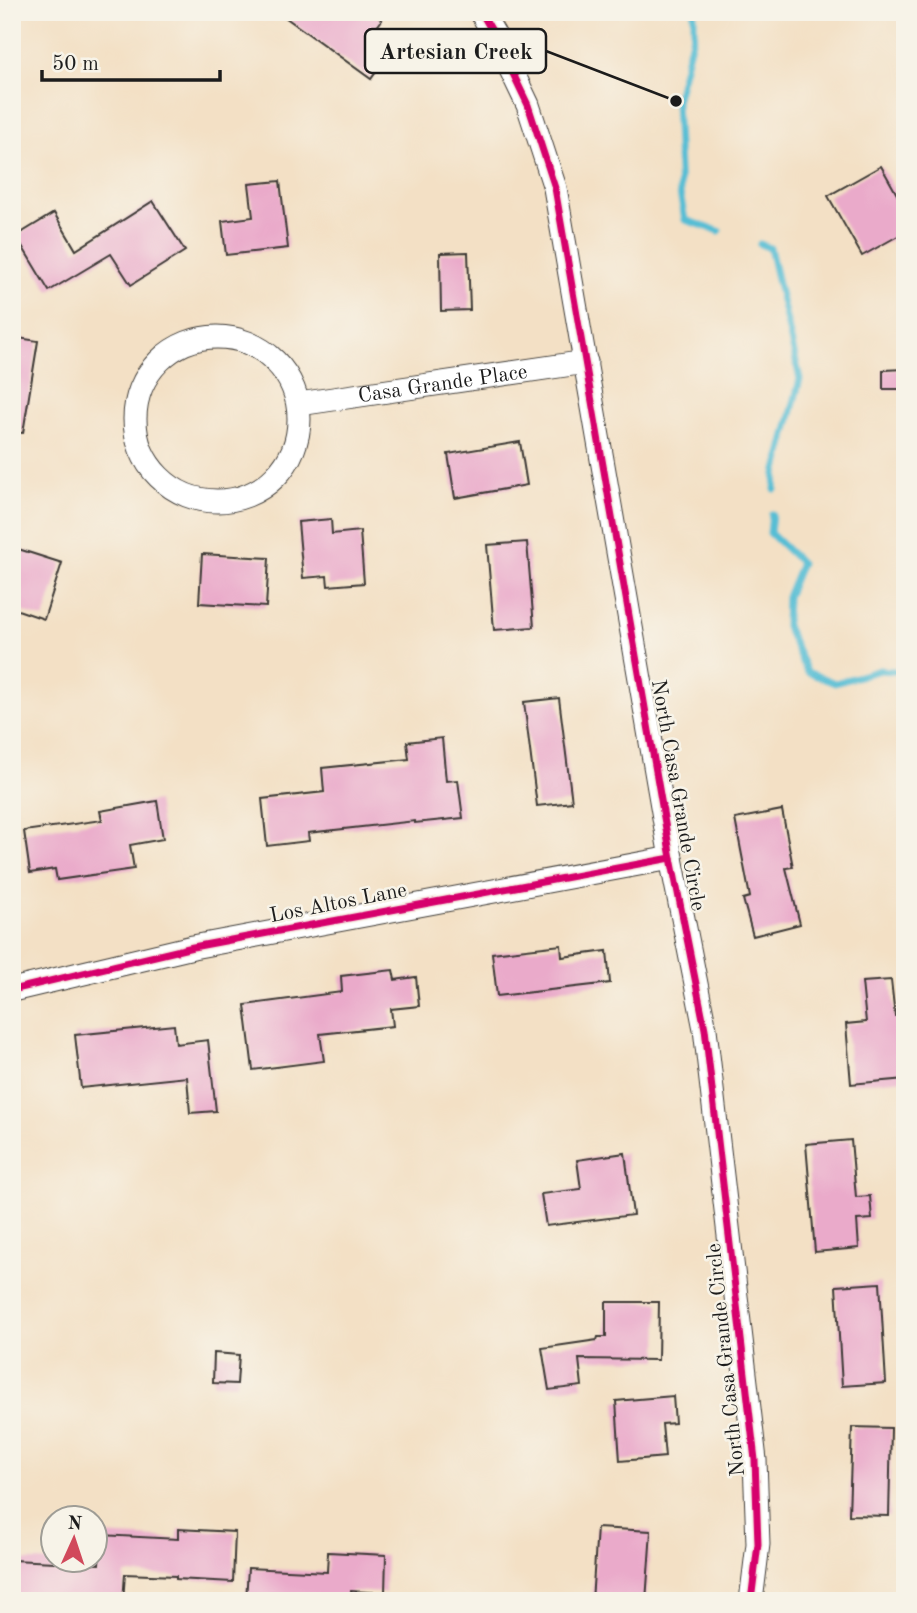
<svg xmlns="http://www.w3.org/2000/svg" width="917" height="1613" viewBox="0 0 917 1613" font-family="'Old Standard TT',serif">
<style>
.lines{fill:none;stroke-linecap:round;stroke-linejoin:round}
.stream{stroke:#57bed4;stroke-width:7}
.building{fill:#eaaaca}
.minor-casing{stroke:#3c3935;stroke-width:25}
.minor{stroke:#fff;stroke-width:23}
.cycleway-casing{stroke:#f7f3e8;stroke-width:11}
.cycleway{stroke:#d6006c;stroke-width:7}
.labels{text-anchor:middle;stroke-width:5;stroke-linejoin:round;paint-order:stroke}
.street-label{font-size:21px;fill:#1c1c1c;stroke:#f7f3e8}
.leader{fill:none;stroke:#1c1c1c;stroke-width:2.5}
.callout-dot{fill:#1c1c1c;stroke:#f7f3e8;stroke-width:2.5}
.callout{fill:#f7f3e8;stroke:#1c1c1c;stroke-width:2.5}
.callout-label{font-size:23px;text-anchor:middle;font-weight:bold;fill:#1c1c1c}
</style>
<rect width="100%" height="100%" fill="#f7f3e8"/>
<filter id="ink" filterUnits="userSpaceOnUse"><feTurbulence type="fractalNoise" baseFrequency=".0143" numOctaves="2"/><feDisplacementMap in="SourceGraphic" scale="14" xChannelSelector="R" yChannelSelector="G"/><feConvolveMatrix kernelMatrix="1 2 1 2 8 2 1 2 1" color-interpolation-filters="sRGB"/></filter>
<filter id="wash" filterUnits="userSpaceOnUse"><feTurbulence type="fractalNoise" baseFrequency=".00686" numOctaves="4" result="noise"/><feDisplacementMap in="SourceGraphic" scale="28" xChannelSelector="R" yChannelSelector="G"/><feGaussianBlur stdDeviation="1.57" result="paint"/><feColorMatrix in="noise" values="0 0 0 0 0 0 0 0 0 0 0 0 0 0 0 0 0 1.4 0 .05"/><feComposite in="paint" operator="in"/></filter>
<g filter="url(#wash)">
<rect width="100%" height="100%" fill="#f3e0c5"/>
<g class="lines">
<g class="stream">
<path d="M694,12V32L676,101L680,193L685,220L719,231"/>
<path d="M760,244L770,248L800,379L776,474L775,489"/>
<path d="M772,514L770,533L801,563L787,597L786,626L807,672L835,683L880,670L905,672"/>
</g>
</g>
<g id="blocks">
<g class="building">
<path d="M278,12H372L382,20L368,39L389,54L371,79Z"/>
<path d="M881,166L899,198L905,194V232L862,256L828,196Z"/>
<path d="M280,181L288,248L226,255L222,221L253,217L249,184Z"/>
<path d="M153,201L185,251L131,285L111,254L49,291L16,236L54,213L76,250Z"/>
<path d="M468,252L470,310L441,311L440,253Z"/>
<path d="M12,337L38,341L23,433L12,432Z"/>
<path d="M905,369V389H883V370Z"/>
<path d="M520,442L527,485L455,498L448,454Z"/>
<path d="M331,519L332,534L360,531L364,583L328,586L327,576L303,578L298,522Z"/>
<path d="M527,542L534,627L494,630L487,545Z"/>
<path d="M12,547L62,563L44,619L12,608Z"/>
<path d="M202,554L269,558L266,607L199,603Z"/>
<path d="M559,698L572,802L537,806L524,702Z"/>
<path d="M442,738L446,781L458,780L463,818L415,823V821L308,833L309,841L267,846L262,799L324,792L322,768L409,759L407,742Z"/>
<path d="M157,801L163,839L130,845L134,869L57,880L55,869L30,873L24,831L102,820L100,811Z"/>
<path d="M782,810L793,867L786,868L800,924L753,936L743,899L750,897L735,819Z"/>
<path d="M561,945L562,957L607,951L610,983L497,996L492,953Z"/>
<path d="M393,970L395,980L416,977L419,1006L391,1009L393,1026L320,1034L324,1061L253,1070L245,1005L342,992L341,976Z"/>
<path d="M891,980L895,1016H898L905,1079L851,1084L846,1024L866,1022L862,982Z"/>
<path d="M174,1025L176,1044L208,1040L216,1111L190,1113L187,1077L81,1088L75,1035Z"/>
<path d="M851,1140L856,1197L870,1196L872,1219L857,1220L859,1248L815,1252L806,1144Z"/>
<path d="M625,1153L633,1215L546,1226L541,1194L581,1189L577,1160Z"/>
<path d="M880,1283L886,1383L842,1386L836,1286Z"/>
<path d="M606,1302H659L658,1360L579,1359L582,1386L549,1390L542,1348L597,1340L598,1337H606Z"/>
<path d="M214,1353L239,1355L237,1384L213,1383Z"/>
<path d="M673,1396L675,1423L662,1424L665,1457L620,1461L616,1401Z"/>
<path d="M852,1427L891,1428L889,1516L849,1515Z"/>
<path d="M597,1528L651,1531L646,1601H592Z"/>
<path d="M178,1529L235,1532L233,1582L176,1579V1576L125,1574L123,1601H97L12,1595V1560L99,1564L101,1535L178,1539Z"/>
<path d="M328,1552L386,1555L385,1593L351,1591L350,1601H246L248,1568L327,1572Z"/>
</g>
</g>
</g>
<g filter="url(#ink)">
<use href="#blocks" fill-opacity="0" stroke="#3c3935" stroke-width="2"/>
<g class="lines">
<defs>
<g id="minor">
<path d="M481,12L495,36L528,105L555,188L671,858L705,1029L755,1460L758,1544L751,1601"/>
<circle cx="217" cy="419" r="82"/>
<path id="s1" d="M299,404L586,362"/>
<path d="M12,990L193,947L671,858"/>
</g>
</defs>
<use href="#minor" class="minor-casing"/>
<use href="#minor" class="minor"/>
<defs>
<g id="cycleway">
<path d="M481,12L495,36L528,105L555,188L671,858L705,1029L755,1460L758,1544L751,1601"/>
<path d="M12,990L193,947L671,858"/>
</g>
</defs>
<use href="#cycleway" class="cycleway-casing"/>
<use href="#cycleway" class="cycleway"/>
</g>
</g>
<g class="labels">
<g class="street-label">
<text dy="7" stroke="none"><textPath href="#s1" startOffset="145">Casa Grande Place</textPath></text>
<text transform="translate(679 795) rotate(80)" y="7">North Casa Grande Circle</text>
<text transform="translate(338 902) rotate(-11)" y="7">Los Altos Lane</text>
<text transform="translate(725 1360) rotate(-96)" y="7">North Casa Grande Circle</text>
</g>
</g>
<path class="leader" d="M676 101L546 51"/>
<circle class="callout-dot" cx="676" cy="101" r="7"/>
<rect class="callout" x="365" y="29" width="181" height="44" rx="7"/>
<g class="callout-label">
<text x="456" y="59">Artesian Creek</text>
</g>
<rect width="917" height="1613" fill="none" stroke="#f7f3e8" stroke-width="42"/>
<g transform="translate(74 1539) rotate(3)"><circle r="33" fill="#f7f3e8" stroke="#9f9d96" stroke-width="2"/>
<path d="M0-5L12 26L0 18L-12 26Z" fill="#d1495b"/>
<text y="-10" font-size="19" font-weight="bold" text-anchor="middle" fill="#1c1c1c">N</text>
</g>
<path d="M42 70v10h178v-10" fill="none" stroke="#1c1c1c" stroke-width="3.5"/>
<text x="52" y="70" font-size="21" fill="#1c1c1c" stroke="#f7f3e8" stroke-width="5" paint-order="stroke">50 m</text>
</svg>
